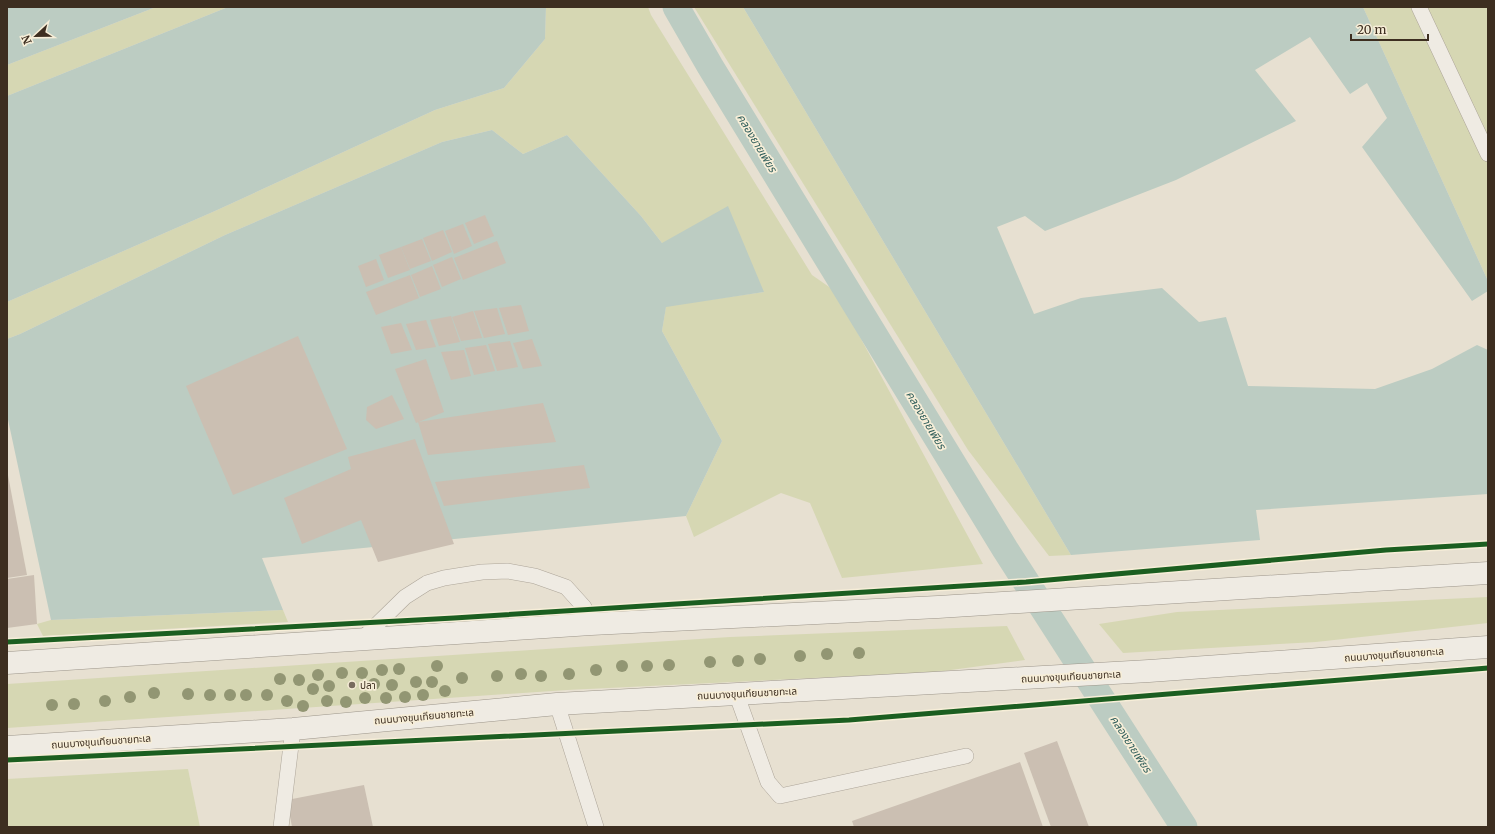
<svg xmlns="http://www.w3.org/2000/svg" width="1495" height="834" viewBox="0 0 1495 834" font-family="Merriweather,'Noto Sans Thai',serif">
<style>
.green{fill:#d6d7b3}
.water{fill:#bcccc2}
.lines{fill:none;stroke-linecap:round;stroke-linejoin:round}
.canal{stroke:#bcccc2;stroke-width:27}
.building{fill:#cbbfb2}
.service-casing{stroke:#ada599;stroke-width:16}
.secondary-casing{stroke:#9c958a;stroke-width:23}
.service{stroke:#efebe3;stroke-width:15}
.secondary{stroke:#efebe3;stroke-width:22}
.cycleway-casing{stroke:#f7eed8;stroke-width:8}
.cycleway{stroke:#1b5e20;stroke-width:5}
.tree{fill:#929673}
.poi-dot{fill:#786c5e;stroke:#f7eed8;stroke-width:1.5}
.labels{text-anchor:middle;stroke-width:3.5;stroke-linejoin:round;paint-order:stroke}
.street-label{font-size:10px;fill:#3d2e20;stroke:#f7eed8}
.poi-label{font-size:10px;fill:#3d2e20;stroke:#f7eed8;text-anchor:start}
.water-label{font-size:11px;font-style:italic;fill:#2f5d5a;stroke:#f7eed8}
</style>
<rect width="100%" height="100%" fill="#e7e0d1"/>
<g class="green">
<path d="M156,7H228L7,96V65Z"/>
<path d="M546,7H648L651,15L812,275L835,291L983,564L842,578L810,503L781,493L694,537L686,516L722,441L662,331L666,306L764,292L662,243L641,216L567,135L523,154L492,130L442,142L225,235L20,334L7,339V302L215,211L435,110L504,88L545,39Z"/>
<path d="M694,7H743L1071,555L1049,556L968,450Z"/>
<path d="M1363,7L1488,8V281Z"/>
<path d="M1488,597V623L1316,642L1123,653L1099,624L1177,612Z"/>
<path d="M283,610L288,622L43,636L37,624L51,620Z"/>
<path d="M1007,626L1025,660L936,672L567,690L7,728V684L730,637Z"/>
<path d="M188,769L200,827H7V779Z"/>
</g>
<g class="water">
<path d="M7,7H156L7,65Z"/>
<path d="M228,7H546L545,39L504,88L435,110L215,211L7,302V96Z"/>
<path d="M743,7H1363L1488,281V291L1472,301L1362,147L1387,118L1367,83L1350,94L1310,37L1255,70L1296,121L1176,180L1045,231L1025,216L997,227L1034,314L1081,298L1162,288L1199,322L1226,317L1248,386L1375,389L1432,369L1477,345L1488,350V494L1256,510L1260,540L1071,555Z"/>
<path d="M492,130L523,154L567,135L641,216L662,243L728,206L764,292L666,307L662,331L722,441L686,516L262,558L283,610L51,620L7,415V339L20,334L225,235L442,142Z"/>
</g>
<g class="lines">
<path class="canal" d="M676,7L710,66L1005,549L1184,827"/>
</g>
<g class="building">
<path d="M485,215L494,236L474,244L465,223Z"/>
<path d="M463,224L472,246L454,254L445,231Z"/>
<path d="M443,230L452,252L432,261L423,238Z"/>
<path d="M422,239L431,261L410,269L401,247Z"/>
<path d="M497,241L506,263L463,280L454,258Z"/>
<path d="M401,247L410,270L388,278L379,255Z"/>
<path d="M452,257L461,279L442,287L433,265Z"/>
<path d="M376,259L384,280L366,287L358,266Z"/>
<path d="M432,266L441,289L420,297L411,275Z"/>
<path d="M410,275L419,298L376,315L366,292Z"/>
<path d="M521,305L529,331L508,335L499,308Z"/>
<path d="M497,308L505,334L484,338L474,311Z"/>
<path d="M473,311L482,338L461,341L452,317Z"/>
<path d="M451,316L460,342L439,346L430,320Z"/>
<path d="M426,320L436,347L416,350L406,324Z"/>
<path d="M401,323L412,350L391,354L381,327Z"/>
<path d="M298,336L347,449L233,495L186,386Z"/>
<path d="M532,339L542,366L523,369L513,343Z"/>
<path d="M510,341L518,367L497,371L488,344Z"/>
<path d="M486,345L495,371L474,375L465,348Z"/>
<path d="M464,350L471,376L451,380L441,352Z"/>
<path d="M426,359L444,412L416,423L395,369Z"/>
<path d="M392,395L404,419L376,429L366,420L367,407Z"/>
<path d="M543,403L556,442L428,455L418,422Z"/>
<path d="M415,439L454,544L378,562L361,520L302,544L284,498L351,469L348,457Z"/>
<path d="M584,465L590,488L444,506L435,482Z"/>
<path d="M7,470L27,575L7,578Z"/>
<path d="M34,575L37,624L7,628V579Z"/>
<path d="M1057,741L1089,827H1051L1024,753Z"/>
<path d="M1020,762L1043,827H854L852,821Z"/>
<path d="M364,785L373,827H292L287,800Z"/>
</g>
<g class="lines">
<defs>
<g id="service">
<path d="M1419,7L1488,154"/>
<path d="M361,640L405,597L427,583L444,578L482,572L508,571L535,576L566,587L584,607L591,624"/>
<path d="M736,693L768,782L780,796L966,756"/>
<path d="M557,704L596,827"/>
<path d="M281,827L293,729"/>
</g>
<g id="secondary">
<path d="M7,663L591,624L938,607L1488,573"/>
<path d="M7,747L293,729L557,704L1149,671L1488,647"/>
</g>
</defs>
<use href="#service" class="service-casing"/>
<use href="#secondary" class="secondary-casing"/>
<use href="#service" class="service"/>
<use href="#secondary" class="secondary"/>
<defs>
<g id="cycleway">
<path d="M7,642L454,618L1026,582L1386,550L1488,544"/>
<path d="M7,760L849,720L1488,668"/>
</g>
</defs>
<use href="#cycleway" class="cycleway-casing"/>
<use href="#cycleway" class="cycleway"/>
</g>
<g class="tree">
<circle cx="859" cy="653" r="6"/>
<circle cx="827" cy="654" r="6"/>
<circle cx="800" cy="656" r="6"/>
<circle cx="760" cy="659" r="6"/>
<circle cx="738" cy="661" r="6"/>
<circle cx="710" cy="662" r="6"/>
<circle cx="669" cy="665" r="6"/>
<circle cx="437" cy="666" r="6"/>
<circle cx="622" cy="666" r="6"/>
<circle cx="647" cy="666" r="6"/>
<circle cx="399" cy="669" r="6"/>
<circle cx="382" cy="670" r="6"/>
<circle cx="596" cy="670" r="6"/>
<circle cx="342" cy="673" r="6"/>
<circle cx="362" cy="673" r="6"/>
<circle cx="521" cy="674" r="6"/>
<circle cx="569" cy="674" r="6"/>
<circle cx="318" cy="675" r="6"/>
<circle cx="497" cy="676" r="6"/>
<circle cx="541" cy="676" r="6"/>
<circle cx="462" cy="678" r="6"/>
<circle cx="280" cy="679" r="6"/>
<circle cx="299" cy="680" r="6"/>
<circle cx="416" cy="682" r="6"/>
<circle cx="432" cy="682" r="6"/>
<circle cx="374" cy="684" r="6"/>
<circle cx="392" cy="685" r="6"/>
<circle cx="329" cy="686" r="6"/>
<circle cx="313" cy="689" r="6"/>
<circle cx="445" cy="691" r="6"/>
<circle cx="154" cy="693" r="6"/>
<circle cx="188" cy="694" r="6"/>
<circle cx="210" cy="695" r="6"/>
<circle cx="230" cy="695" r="6"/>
<circle cx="246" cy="695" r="6"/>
<circle cx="267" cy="695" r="6"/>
<circle cx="423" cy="695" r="6"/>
<circle cx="130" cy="697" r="6"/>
<circle cx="405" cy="697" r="6"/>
<circle cx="365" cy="698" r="6"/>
<circle cx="386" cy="698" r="6"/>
<circle cx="105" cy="701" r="6"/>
<circle cx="287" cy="701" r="6"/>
<circle cx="327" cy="701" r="6"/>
<circle cx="346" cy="702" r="6"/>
<circle cx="74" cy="704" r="6"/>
<circle cx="52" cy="705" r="6"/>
<circle cx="303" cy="706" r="6"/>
</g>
<circle class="poi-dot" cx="352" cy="685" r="4"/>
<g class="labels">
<g class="street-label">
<text transform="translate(1394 654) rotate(-4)" y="4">ถนนบางขุนเทียนชายทะเล</text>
<text transform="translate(1071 676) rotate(-3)" y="4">ถนนบางขุนเทียนชายทะเล</text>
<text transform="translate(747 693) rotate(-3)" y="4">ถนนบางขุนเทียนชายทะเล</text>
<text transform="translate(424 716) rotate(-5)" y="4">ถนนบางขุนเทียนชายทะเล</text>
<text transform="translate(101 741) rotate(-4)" y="4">ถนนบางขุนเทียนชายทะเล</text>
</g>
<g class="poi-label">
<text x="360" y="689">ปลา</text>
</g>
<g class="water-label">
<text transform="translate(757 143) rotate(59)" y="4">คลองยายเพียร</text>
<text transform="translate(926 420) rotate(59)" y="4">คลองยายเพียร</text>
<text transform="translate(1131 744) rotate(57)" y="4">คลองยายเพียร</text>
</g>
</g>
<rect width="1495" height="834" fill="none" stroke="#3d2e20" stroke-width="16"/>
<g transform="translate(36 36) rotate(248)" stroke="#f7eed8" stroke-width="3" paint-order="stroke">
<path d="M0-3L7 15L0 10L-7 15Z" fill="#3d2e20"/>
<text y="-6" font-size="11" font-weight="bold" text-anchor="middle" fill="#3d2e20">N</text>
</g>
<path d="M1351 34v6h77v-6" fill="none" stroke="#3d2e20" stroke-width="2"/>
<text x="1357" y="34" font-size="12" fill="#3d2e20" stroke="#f7eed8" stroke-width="3" paint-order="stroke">20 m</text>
</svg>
